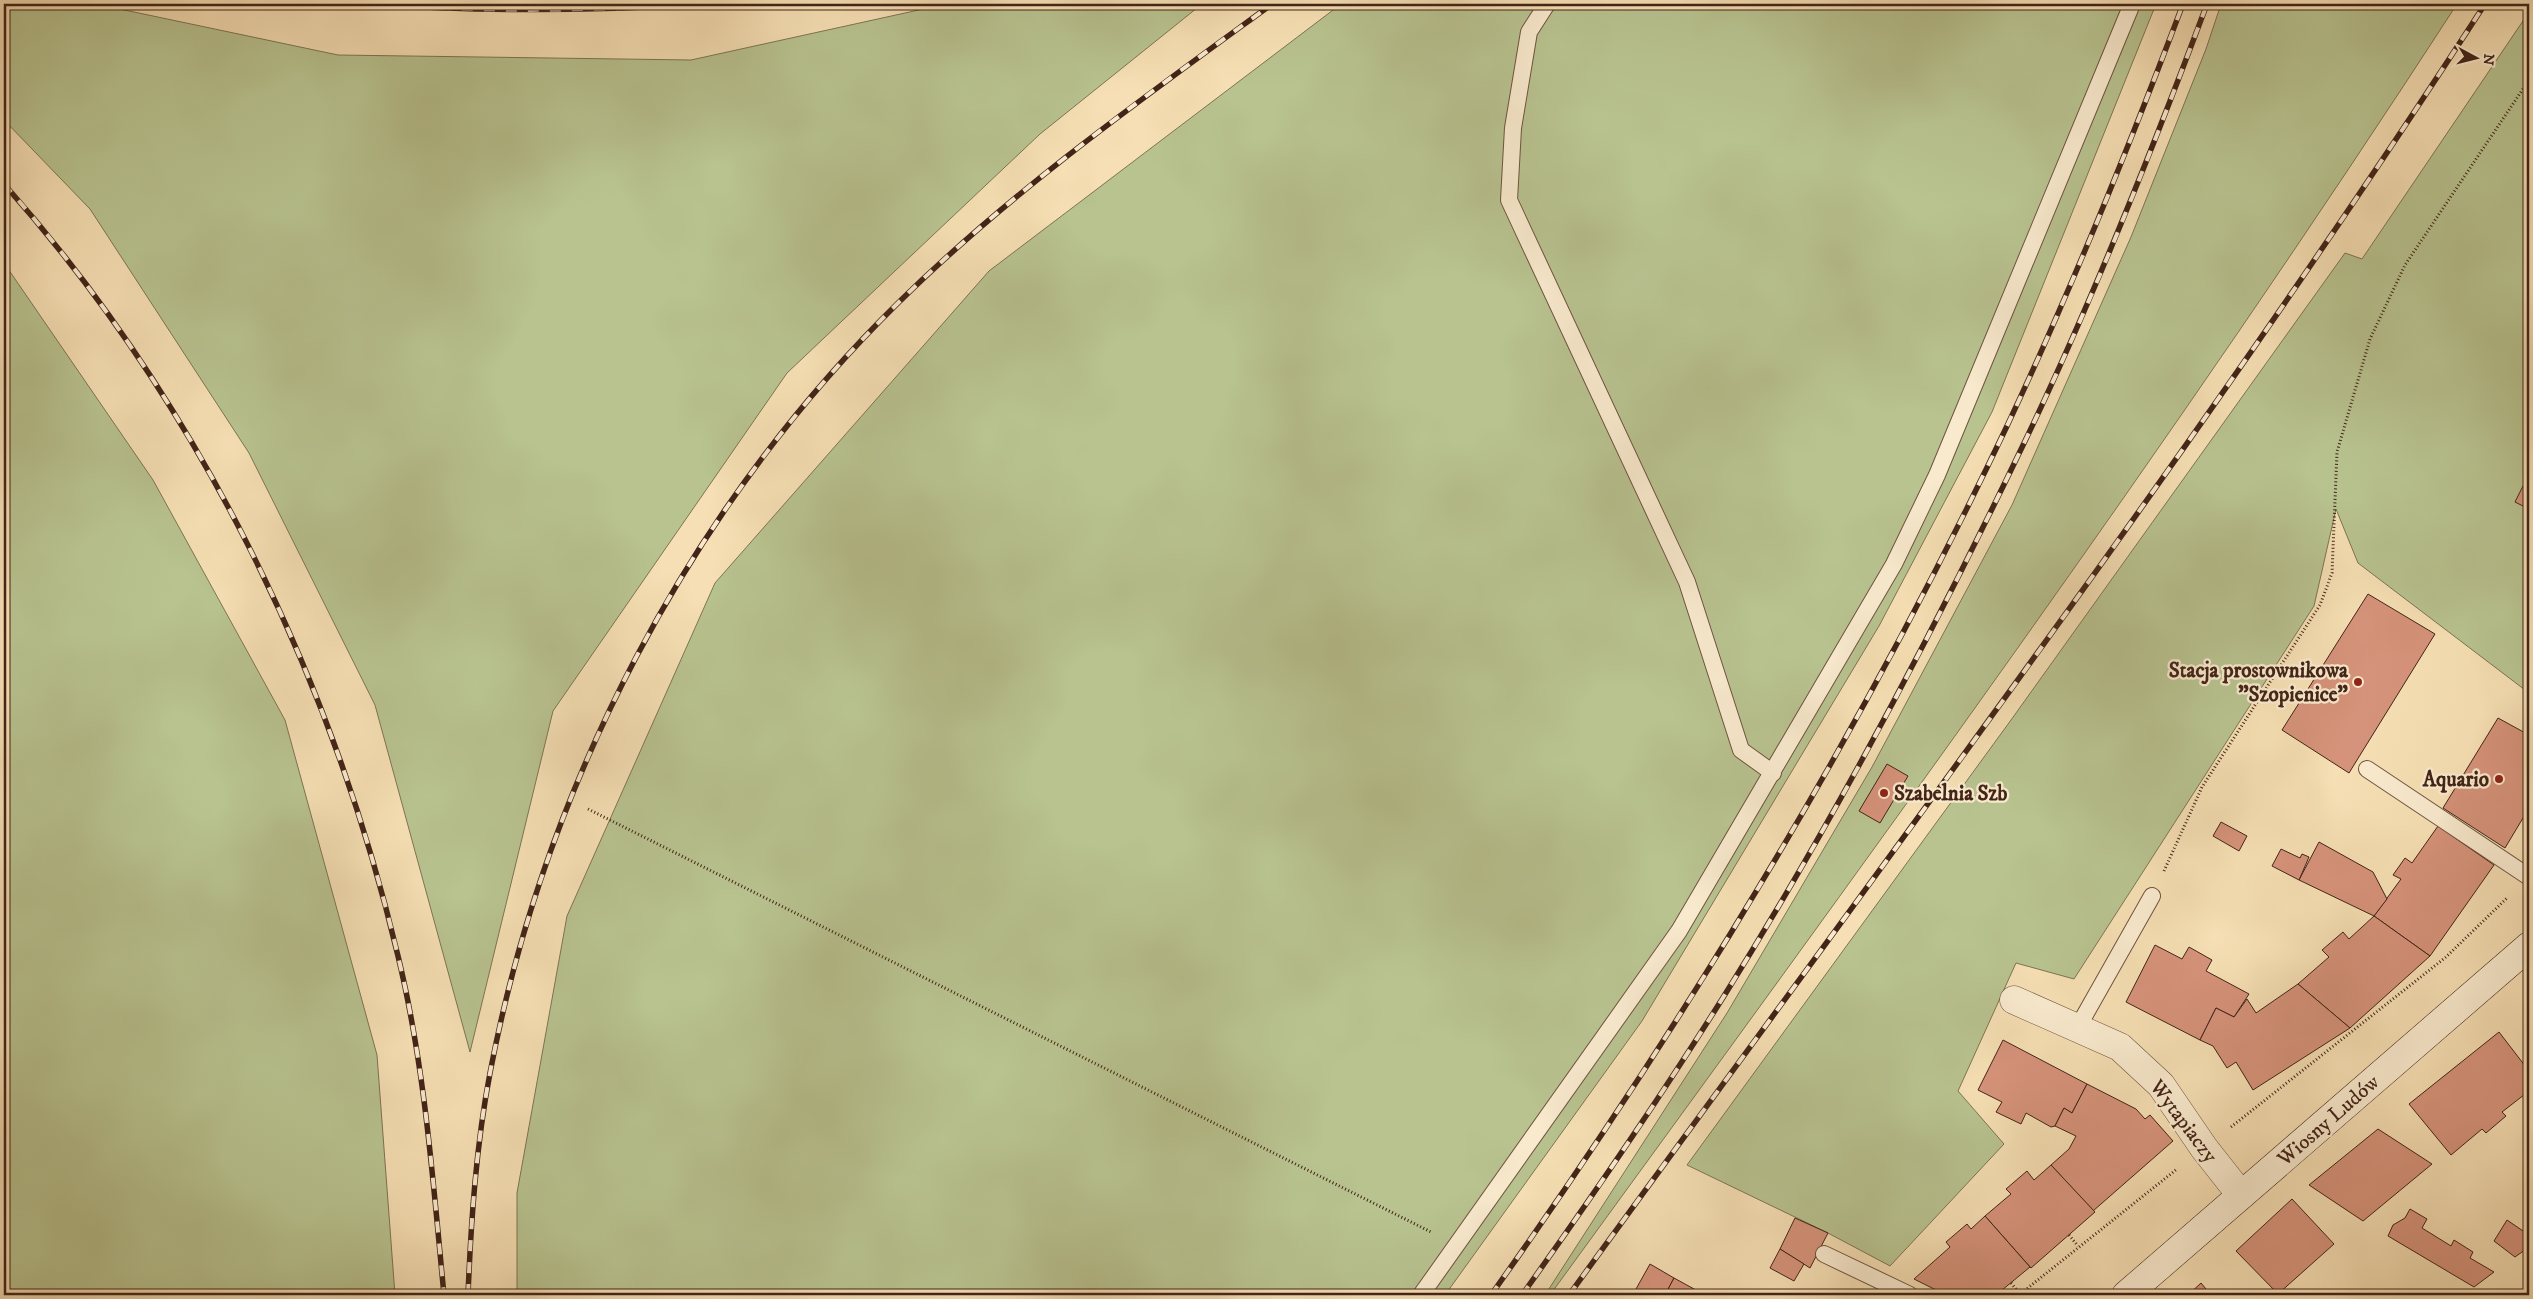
<svg xmlns="http://www.w3.org/2000/svg" width="2533" height="1299" viewBox="0 0 2533 1299" font-family="'IM FELL DW Pica',serif">
<style>
.green{fill:#b8c390;stroke:#7d7454}
.building{fill:#d6937b;stroke:#422418}
.lines{fill:none;stroke-linecap:round;stroke-linejoin:round}
.lane-casing{stroke:#6f533f;stroke-width:18}
.street-casing{stroke:#6f533f;stroke-width:29}
.secondary-casing{stroke:#422418;stroke-width:29}
.path{stroke:#422418;stroke-width:3;stroke-dasharray:1 2.5;stroke-linecap:butt}
.lane{stroke:#f9eace;stroke-width:16}
.street{stroke:#f9eace;stroke-width:28}
.secondary{stroke:#f9eace;stroke-width:28}
.rail-casing{stroke:#422418;stroke-width:5.5}
.rail{stroke:#f9eace;stroke-width:4;stroke-dasharray:11;stroke-linecap:butt}
.poi-dot{fill:#8f2418;stroke:#f9eace;stroke-width:2}
.labels{text-anchor:middle;stroke-width:4.5;stroke-linejoin:round;paint-order:stroke}
.poi-label{font-size:21px;font-weight:bold;fill:#422418;stroke:#f9eace;text-anchor:end}
.street-label{font-size:21px;fill:#422418;stroke:#f9eace}
</style>
<rect width="100%" height="100%" fill="#f6dfb4"/>
<filter id="stains"><feTurbulence type="fractalNoise" baseFrequency=".004" numOctaves="4"/><feColorMatrix values="0 0 0 0 .2 0 0 0 0 .09 0 0 0 0 .02 0 0 0 .5 -.17"/></filter>
<radialGradient id="worn" r=".72"><stop offset=".6" stop-color="#630" stop-opacity="0"/><stop offset="1" stop-color="#630" stop-opacity=".3"/></radialGradient>
<g class="green">
<path d="M4,4H96L338,55L691,60L946,4H1202L1040,134L787,373L553,711L470,1052L375,705L249,453L90,209L4,120Z"/>
<path d="M1341,4H2156L1992,412L1879,626L1642,1021L1445,1295H517V1193L567,916L715,583L989,271Z"/>
<path d="M2221,4H2457C2171,446 1859,870 1550,1295H1545L1727,1013L1872,767L2012,505L2131,237L2206,49Z"/>
<path d="M2529,12V693L2358,563L2336,509L2314,606L2074,979L2016,963L1958,1091L2004,1144L1890,1266L1828,1233L1687,1165L2011,720L2345,253L2362,259Z"/>
<path d="M4,263L153,480L285,720L377,1055L395,1295H4Z"/>
</g>
<g class="building">
<path d="M2529,474V509L2515,502Z"/>
<path d="M2368,594L2435,634L2349,773L2282,730Z"/>
<path d="M2498,718L2529,735V808L2505,848L2443,808Z"/>
<path d="M1887,764L1908,776L1880,823L1859,811Z"/>
<path d="M2221,822L2247,836L2239,851L2213,836Z"/>
<path d="M2438,826L2494,865L2430,956L2374,916L2401,879L2393,875L2405,858L2412,863Z"/>
<path d="M2319,842L2373,872L2387,899L2374,916L2299,880Z"/>
<path d="M2281,849L2300,858L2302,854L2309,857L2299,880L2272,866Z"/>
<path d="M2374,916L2430,956L2350,1028L2298,984L2329,957L2322,950L2343,932L2349,939Z"/>
<path d="M2155,945L2182,959L2189,947L2212,960L2206,971L2249,994L2234,1017L2216,1008L2200,1040L2126,1002Z"/>
<path d="M2298,984L2350,1028L2253,1090L2236,1062L2227,1068L2213,1046L2200,1040L2216,1008L2234,1017L2247,999L2256,1013Z"/>
<path d="M2499,1032L2529,1071V1091L2502,1112L2506,1116L2486,1133L2482,1129L2451,1155L2409,1104Z"/>
<path d="M2003,1040L2087,1084L2072,1113L2064,1108L2055,1126L2051,1127L2026,1113L2021,1124L1996,1112L2002,1102L1978,1090Z"/>
<path d="M2087,1084L2136,1109L2145,1119L2150,1115L2173,1141L2093,1211L2051,1165L2069,1149L2076,1136L2055,1126L2064,1108L2072,1113Z"/>
<path d="M2378,1129L2432,1164L2363,1221L2309,1185Z"/>
<path d="M2051,1165L2095,1212L2031,1268L1985,1216L2011,1194L2006,1189L2027,1171L2034,1180Z"/>
<path d="M2292,1199L2334,1244L2278,1294L2236,1251Z"/>
<path d="M2410,1209L2427,1219L2422,1228L2451,1246L2454,1240L2473,1252L2470,1258L2494,1272L2474,1287L2388,1236L2393,1225L2405,1218Z"/>
<path d="M1985,1216L2030,1267L1996,1295H1946L1914,1279L1950,1247L1946,1242L1967,1224L1971,1229Z"/>
<path d="M1795,1218L1828,1233L1810,1268L1780,1249Z"/>
<path d="M2507,1220L2529,1235V1247L2515,1257L2494,1241Z"/>
<path d="M1780,1249L1804,1264L1794,1281L1770,1268Z"/>
<path d="M1650,1264L1674,1278L1665,1295H1646L1636,1289Z"/>
<path d="M1674,1278L1705,1295H1665Z"/>
<path d="M2201,1283L2211,1295H2188Z"/>
</g>
<g class="lines">
<defs>
<g id="lane">
<path d="M1547,4L1529,32L1513,128L1509,200L1687,582L1741,750L1773,773"/>
<path d="M2367,769L2529,877"/>
<path d="M2078,1027L2152,896"/>
<path d="M1824,1254L1910,1295"/>
<path d="M1421,1295L1679,931L1894,564L1937,475L2132,4"/>
</g>
<path id="street" d="M2014,1000L2120,1047L2161,1085L2204,1148L2241,1195"/>
<path id="secondary" d="M2126,1295L2529,946"/>
</defs>
<use href="#lane" class="lane-casing"/>
<use href="#street" class="street-casing"/>
<use href="#secondary" class="secondary-casing"/>
<g class="path">
<path d="M588,809L1431,1232"/>
<path d="M2164,871L2202,787L2320,605L2332,573L2337,452L2370,339L2405,265L2529,80"/>
<path d="M2231,1127L2446,957L2507,898"/>
<path d="M2069,1235L2078,1246"/>
<path d="M2011,1283L2020,1294"/>
<path d="M2019,1295L2177,1169"/>
</g>
<use href="#lane" class="lane"/>
<use href="#street" class="street"/>
<use href="#secondary" class="secondary"/>
<defs>
<g id="rail">
<path d="M374,4C483,12 592,11 701,4"/>
<path d="M4,184C197,401 331,674 398,956C425,1067 433,1182 444,1295"/>
<path d="M468,1295C471,1221 476,1146 490,1073C545,785 689,508 899,302C1013,190 1143,98 1272,4"/>
<path d="M1491,1295C1686,1021 1862,731 2007,426C2072,288 2129,147 2183,4"/>
<path d="M1522,1295C1592,1197 1660,1098 1724,996C1836,817 1935,629 2026,439C2094,297 2152,151 2207,4"/>
<path d="M1569,1295C1879,868 2198,447 2485,4"/>
</g>
</defs>
<use href="#rail" class="rail-casing"/>
<use href="#rail" class="rail"/>
</g>
<g class="poi-dot">
<circle cx="2358" cy="682" r="5"/>
<circle cx="2499" cy="779" r="5"/>
<circle cx="1884" cy="793" r="5"/>
</g>
<g class="labels">
<g class="poi-label">
<text x="2348" y="677">Stacja prostownikowa<tspan x="2348" dy="24">"Szopienice"</tspan></text>
<text x="2489" y="786">Aquario</text>
<text x="1894" y="800" text-anchor="start">Szabelnia Szb</text>
</g>
<g class="street-label">
<text transform="translate(2328 1120) rotate(-41)" y="7">Wiosny Ludów</text>
<text transform="translate(2184 1121) rotate(53)" y="7">Wytapiaczy</text>
</g>
</g>
<rect width="2533" height="1299" fill="none" stroke="#f6dfb4" stroke-width="20"/>
<rect x="5" y="5" width="2523" height="1289" fill="none" stroke="#422418" stroke-width="2.5"/>
<rect x="10" y="10" width="2513" height="1279" fill="none" stroke="#422418"/>
<g transform="translate(2476 58) rotate(97)" stroke="#f9eace" stroke-width="4" paint-order="stroke">
<path d="M0-4L9 19L0 12L-9 19Z" fill="#422418"/>
<text y="-8" font-size="14" font-weight="bold" text-anchor="middle" fill="#422418">N</text>
</g>
<rect width="100%" height="100%" filter="url(#stains)"/>
<rect width="100%" height="100%" fill="url(#worn)"/>
</svg>
